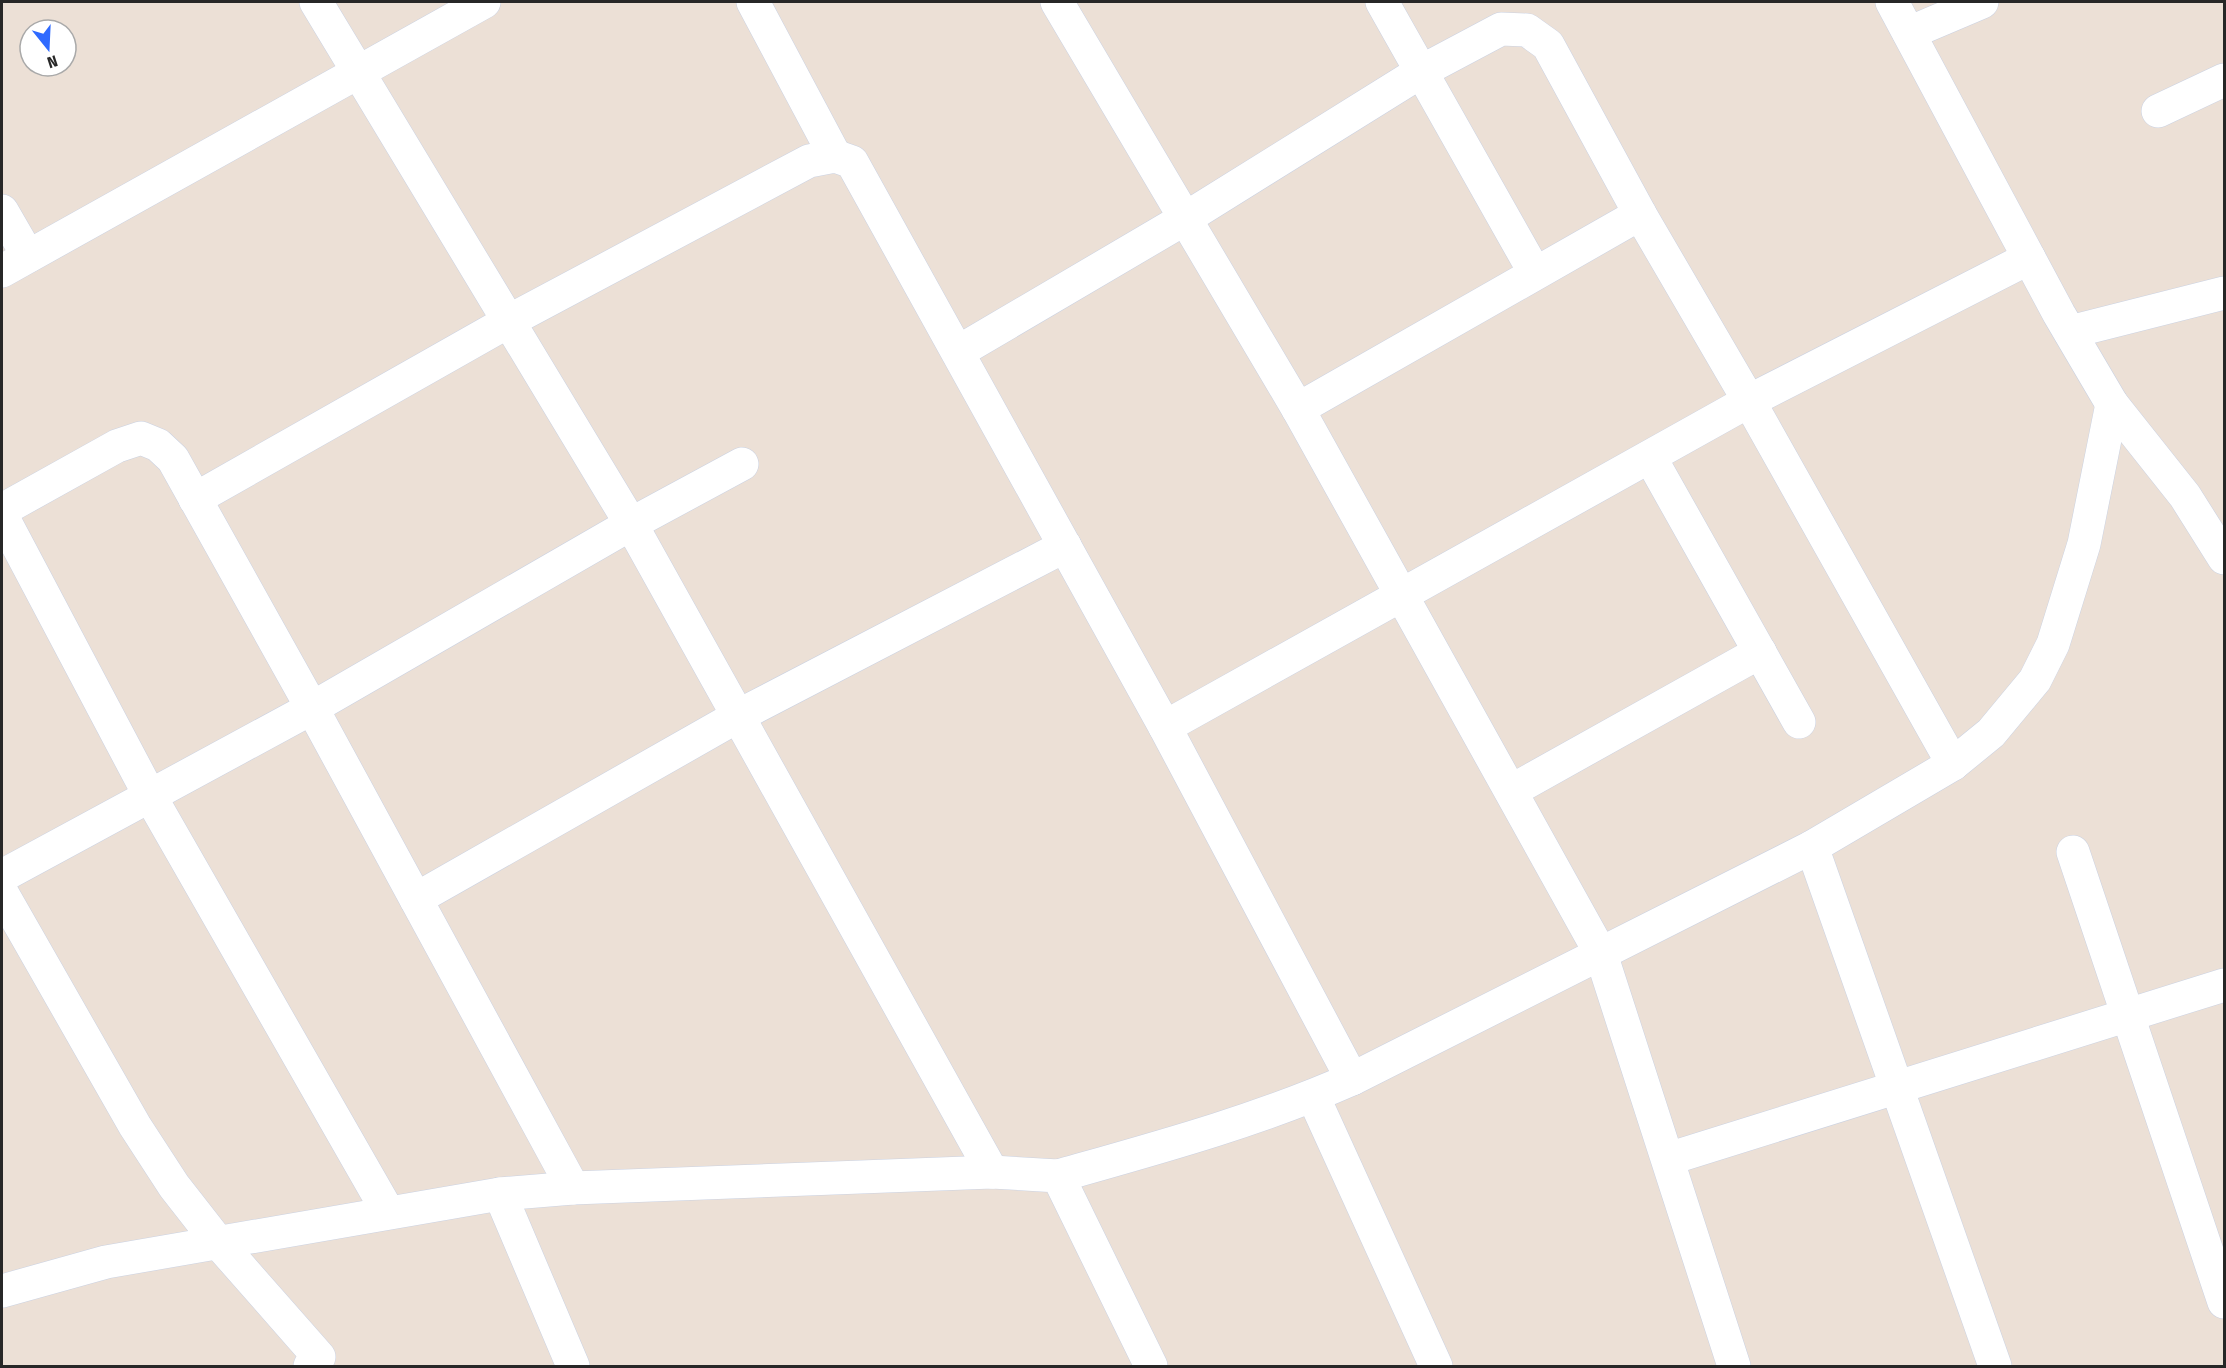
<svg xmlns="http://www.w3.org/2000/svg" width="2226" height="1368" viewBox="0 0 2226 1368" font-family="'Fira Sans Condensed',sans-serif">
<style>
.lines{fill:none;stroke-linecap:round;stroke-linejoin:round}
.minor-casing{stroke:#cbd2e2;stroke-width:34}
.minor{stroke:#fff;stroke-width:33}
</style>
<rect width="100%" height="100%" fill="#ece0d6"/>
<g class="lines">
<defs>
<g id="minor">
<path d="M316,2L631,524L992,1172"/>
<path d="M753,2L835,156"/>
<path d="M1057,2L1298,409L1601,954L1734,1366"/>
<path d="M1382,2L1535,273"/>
<path d="M1892,2L2059,314L2112,404L2185,496L2224,558"/>
<path d="M1909,33L1982,2"/>
<path d="M2158,111L2224,80"/>
<path d="M2,211L28,256"/>
<path d="M2,271L484,2"/>
<path d="M2070,332L2224,293"/>
<path d="M958,352L1186,218L1422,71L1501,29L1527,30L1548,45L1640,214L1749,401L1953,764"/>
<path d="M1298,409L1640,214"/>
<path d="M1650,457L1799,722"/>
<path d="M195,499L509,321L809,161L835,156L852,162L1165,727L1352,1079"/>
<path d="M2,510L117,446L141,438L158,445L173,459L312,708L573,1188"/>
<path d="M2,516L150,796L388,1212"/>
<path d="M1165,727L1749,401L2029,258"/>
<path d="M1511,791L1760,652"/>
<path d="M1812,847L1995,1366"/>
<path d="M2073,852L2224,1302"/>
<path d="M2,876L312,708L631,524L742,464"/>
<path d="M2,893L135,1126L174,1186L217,1241L319,1357L310,1366"/>
<path d="M416,899L738,716L1065,546"/>
<path d="M1313,1096L1436,1366"/>
<path d="M1668,1159L2224,985"/>
<path d="M1058,1176C1157,1148 1257,1121 1352,1079L1812,847L1953,764L1991,733L2035,680L2053,644L2084,544L2112,404"/>
<path d="M500,1194L573,1366"/>
<path d="M2,1291L106,1262L500,1194L573,1188L992,1172L1058,1176L1151,1366"/>
</g>
</defs>
<use href="#minor" class="minor-casing"/>
<use href="#minor" class="minor"/>
</g>
<rect width="2226" height="1368" fill="none" stroke="#272727" stroke-width="6"/>
<g transform="translate(48 48) rotate(162)"><circle r="28" fill="#ffffff" stroke="#a9a9a9" stroke-width="1.5"/>
<path d="M0-4.5L10 22L0 15L-10 22Z" fill="#2f6aff"/>
<text y="-9" font-size="16" font-weight="bold" text-anchor="middle" fill="#272727">N</text>
</g>
</svg>
